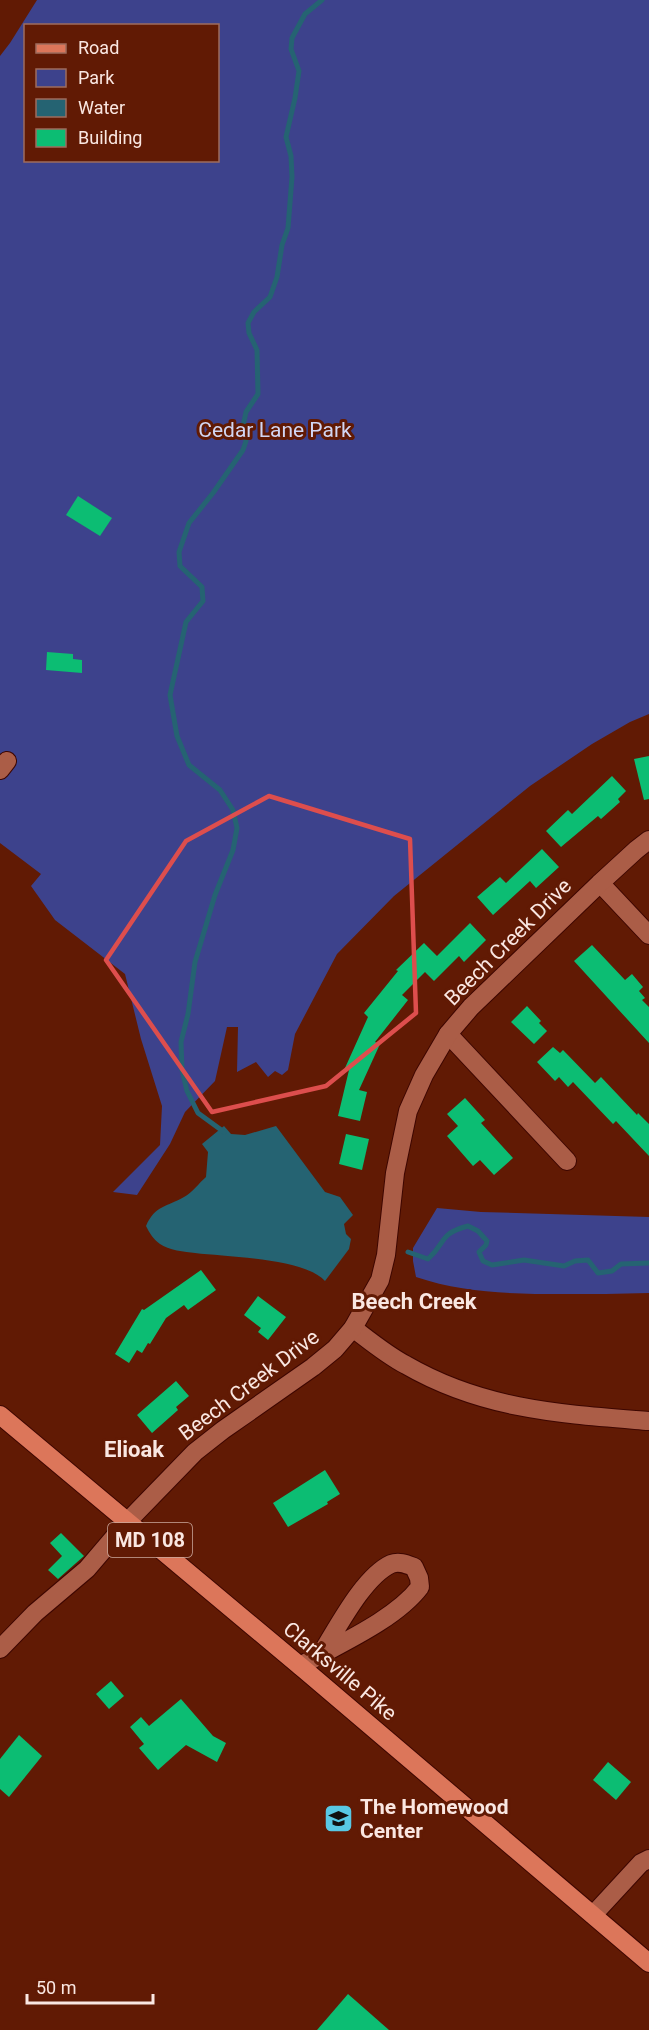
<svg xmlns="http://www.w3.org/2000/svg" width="649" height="2030" viewBox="0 0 649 2030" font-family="Roboto,sans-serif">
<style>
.green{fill:#3d428c;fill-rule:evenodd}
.water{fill:#256372}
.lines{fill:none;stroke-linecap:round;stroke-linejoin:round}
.stream{stroke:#256372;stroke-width:5}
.building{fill:#0cbd73}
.minor-casing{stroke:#3d0600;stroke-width:20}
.major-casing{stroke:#3d0600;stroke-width:20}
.minor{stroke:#ab5d47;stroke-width:18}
.major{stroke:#dc765a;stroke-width:18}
.marked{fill:none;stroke:#dd4e4d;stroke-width:4.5;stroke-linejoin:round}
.labels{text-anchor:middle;stroke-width:6;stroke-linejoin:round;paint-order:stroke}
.shield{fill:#611a04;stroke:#ccaa9f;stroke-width:1.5}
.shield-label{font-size:20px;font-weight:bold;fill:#fae7e2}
.park-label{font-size:21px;fill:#d1d6f3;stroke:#611a04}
.street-label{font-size:21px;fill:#fae7e2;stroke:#611a04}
.poi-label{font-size:21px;font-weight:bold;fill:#fae7e2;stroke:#611a04;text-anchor:start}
.neighbourhood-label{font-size:22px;font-weight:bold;fill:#fae7e2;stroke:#611a04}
</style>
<rect width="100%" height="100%" fill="#611a04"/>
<g class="green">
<path d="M37,0H649V714L630,722L592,744L530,786L394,896L337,954L295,1034L288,1070L282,1075L275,1071L268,1077L256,1062L237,1072L238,1027H227L215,1081L185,1112L170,1144L137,1195L113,1192L160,1145L162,1106L141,1039L125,974L55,920L31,886L41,874L0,843V56L10,43ZM26,26H218V160H26Z"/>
<path d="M437,1208L481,1212L649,1217V1293C620,1294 591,1294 562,1294C513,1294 463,1293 416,1277L413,1261V1248Z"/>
</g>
<path class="water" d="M224,1126L231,1134L245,1135L276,1126L325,1192L340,1197L353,1215L344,1224L346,1234L351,1239L349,1249L325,1281C304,1258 228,1257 195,1253C185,1252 168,1250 160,1244C153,1239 149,1232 146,1226C155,1205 167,1207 184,1197C192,1193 199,1183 206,1177L208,1152L202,1144Z"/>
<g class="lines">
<g class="stream">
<path d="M224,1132L198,1113L187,1091L182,1070L181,1042L188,1014L195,962L215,895L233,850L237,828L233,810L220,790L189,765L177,736L170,695L186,622L203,601L202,587L180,566L179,552L189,523L213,493L243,450L246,441L243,426L246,412L258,394L257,350L249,333L248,323L254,312L270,297L277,277L282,245L288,228L292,177L291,156L286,137L295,98L299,71L291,49L292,38L305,14L322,0"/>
<path d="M408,1252L428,1259C447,1242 438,1234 468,1226L478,1231L487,1241L486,1245L479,1252L483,1261L492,1265L524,1260L564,1266L575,1261L588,1260L598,1273L612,1271L621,1264L649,1263"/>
</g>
</g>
<g class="building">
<path d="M78,496L112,518L100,536L66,515Z"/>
<path d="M47,652L73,654V659L82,660V673L46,670Z"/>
<path d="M649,756V799L644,800L634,759Z"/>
<path d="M612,776L626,791L618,799L620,802L601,819L598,816L561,847L546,831L568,810L572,814Z"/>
<path d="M542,849L559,867L536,888L530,881L493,915L477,897L500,877L506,883Z"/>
<path d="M470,923L486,940L464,962L459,956L434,981L425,972L402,995L408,1000L375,1042L380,1044L359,1090L367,1092L360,1121L338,1116L349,1070L345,1068L368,1017L364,1013L398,971L396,970L424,943L437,956Z"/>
<path d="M592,945L625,980L632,974L643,987L639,991L645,998L642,1000L649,1007V1043L574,961Z"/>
<path d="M527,1006L541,1021L539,1023L547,1031L534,1044L511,1022Z"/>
<path d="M553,1047L560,1053L563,1050L595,1083L601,1077L637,1115L638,1113L649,1124V1156L616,1121L613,1124L573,1082L568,1087L559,1077L555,1081L537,1062Z"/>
<path d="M465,1098L485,1120L481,1123L513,1158L494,1175L480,1160L473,1166L447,1136L458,1126L447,1114Z"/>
<path d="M346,1134L369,1139L362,1170L339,1164Z"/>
<path d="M201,1270L216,1290L188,1310L184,1305L166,1318L150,1344L148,1343L142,1353L137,1350L129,1363L115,1354L142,1309L144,1310Z"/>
<path d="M258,1296L286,1317L268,1340L258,1332L261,1328L244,1315Z"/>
<path d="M176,1381L189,1396L176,1407L178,1410L152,1433L137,1415Z"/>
<path d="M325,1470L340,1494L327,1502L328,1504L288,1527L273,1503Z"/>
<path d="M61,1533L84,1556L58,1579L48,1570L62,1556L50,1543Z"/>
<path d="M111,1681L124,1696L109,1709L96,1694Z"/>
<path d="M181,1699L213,1736L226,1743L217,1762L186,1745L158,1770L139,1748L144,1744L130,1727L141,1717L149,1726Z"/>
<path d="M19,1735L42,1756L9,1797L0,1789V1759Z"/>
<path d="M608,1762L631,1782L616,1800L593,1780Z"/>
<path d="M348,1994L389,2030H317Z"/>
</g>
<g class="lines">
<defs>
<g id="minor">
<path d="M0,770L7,761"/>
<path d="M600,883L649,935"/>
<path d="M448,1034L567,1161"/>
<path d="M353,1328C370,1341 387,1355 406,1365C484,1410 562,1414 649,1421"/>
<path d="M0,1649L35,1613L87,1569L128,1521L195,1452L223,1430L313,1367L335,1349L353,1328L380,1280L386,1255L395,1173L408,1111L424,1075L448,1034L471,1007L600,883L636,850L649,840"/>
<path d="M300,1666C337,1645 395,1620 420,1587L419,1578L414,1567C406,1564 399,1561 391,1564C363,1577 337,1629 321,1654"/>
<path d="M593,1915L641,1863L649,1859"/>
</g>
<path id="major" d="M0,1415L306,1671L649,1963"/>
</defs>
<use href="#minor" class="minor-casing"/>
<use href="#major" class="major-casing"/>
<use href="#minor" class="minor"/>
<use href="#major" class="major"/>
</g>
<path class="marked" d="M269,796L410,839L416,1013L326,1086L212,1112L106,960L186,841Z"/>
<defs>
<symbol id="school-square" viewBox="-11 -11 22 22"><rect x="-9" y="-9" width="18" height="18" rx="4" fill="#58c8e4" stroke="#611a04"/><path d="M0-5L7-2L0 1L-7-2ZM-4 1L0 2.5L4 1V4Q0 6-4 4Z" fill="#111"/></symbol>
</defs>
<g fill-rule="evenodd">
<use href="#school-square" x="322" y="1802" width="33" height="33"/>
</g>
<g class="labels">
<rect class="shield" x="108" y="1523" width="84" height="34" rx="4.5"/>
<g class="shield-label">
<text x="150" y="1547">MD 108</text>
</g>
<g class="park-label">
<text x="275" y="437">Cedar Lane Park</text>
</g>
<g class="street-label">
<text transform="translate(508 942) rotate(-45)" y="7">Beech Creek Drive</text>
<text transform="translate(249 1385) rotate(-37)" y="7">Beech Creek Drive</text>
<text transform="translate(340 1671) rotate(40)" y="7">Clarksville Pike</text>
</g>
<g class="poi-label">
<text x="360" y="1814">The Homewood<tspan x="360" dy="24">Center</tspan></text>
</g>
<g class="neighbourhood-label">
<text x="414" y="1309">Beech Creek</text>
<text x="134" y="1457">Elioak</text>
</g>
</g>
<rect x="24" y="24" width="195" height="138" fill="#611a04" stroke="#9e6c5d" stroke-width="1.5"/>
<rect x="36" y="44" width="30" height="9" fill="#dc765a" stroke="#9e6c5d" stroke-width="1.5"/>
<text x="78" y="54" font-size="18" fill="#fae7e2">Road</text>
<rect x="36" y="69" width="30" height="18" fill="#3d428c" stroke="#9e6c5d" stroke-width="1.5"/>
<text x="78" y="84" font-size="18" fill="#fae7e2">Park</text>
<rect x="36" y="99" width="30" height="18" fill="#256372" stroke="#9e6c5d" stroke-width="1.5"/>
<text x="78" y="114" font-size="18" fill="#fae7e2">Water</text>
<rect x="36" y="129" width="30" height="18" fill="#0cbd73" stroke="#9e6c5d" stroke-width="1.5"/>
<text x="78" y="144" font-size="18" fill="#fae7e2">Building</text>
<path d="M27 1994v9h126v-9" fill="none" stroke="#fae7e2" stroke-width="3"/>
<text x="36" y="1994" font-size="18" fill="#fae7e2" stroke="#611a04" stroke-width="4.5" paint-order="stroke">50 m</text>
</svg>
